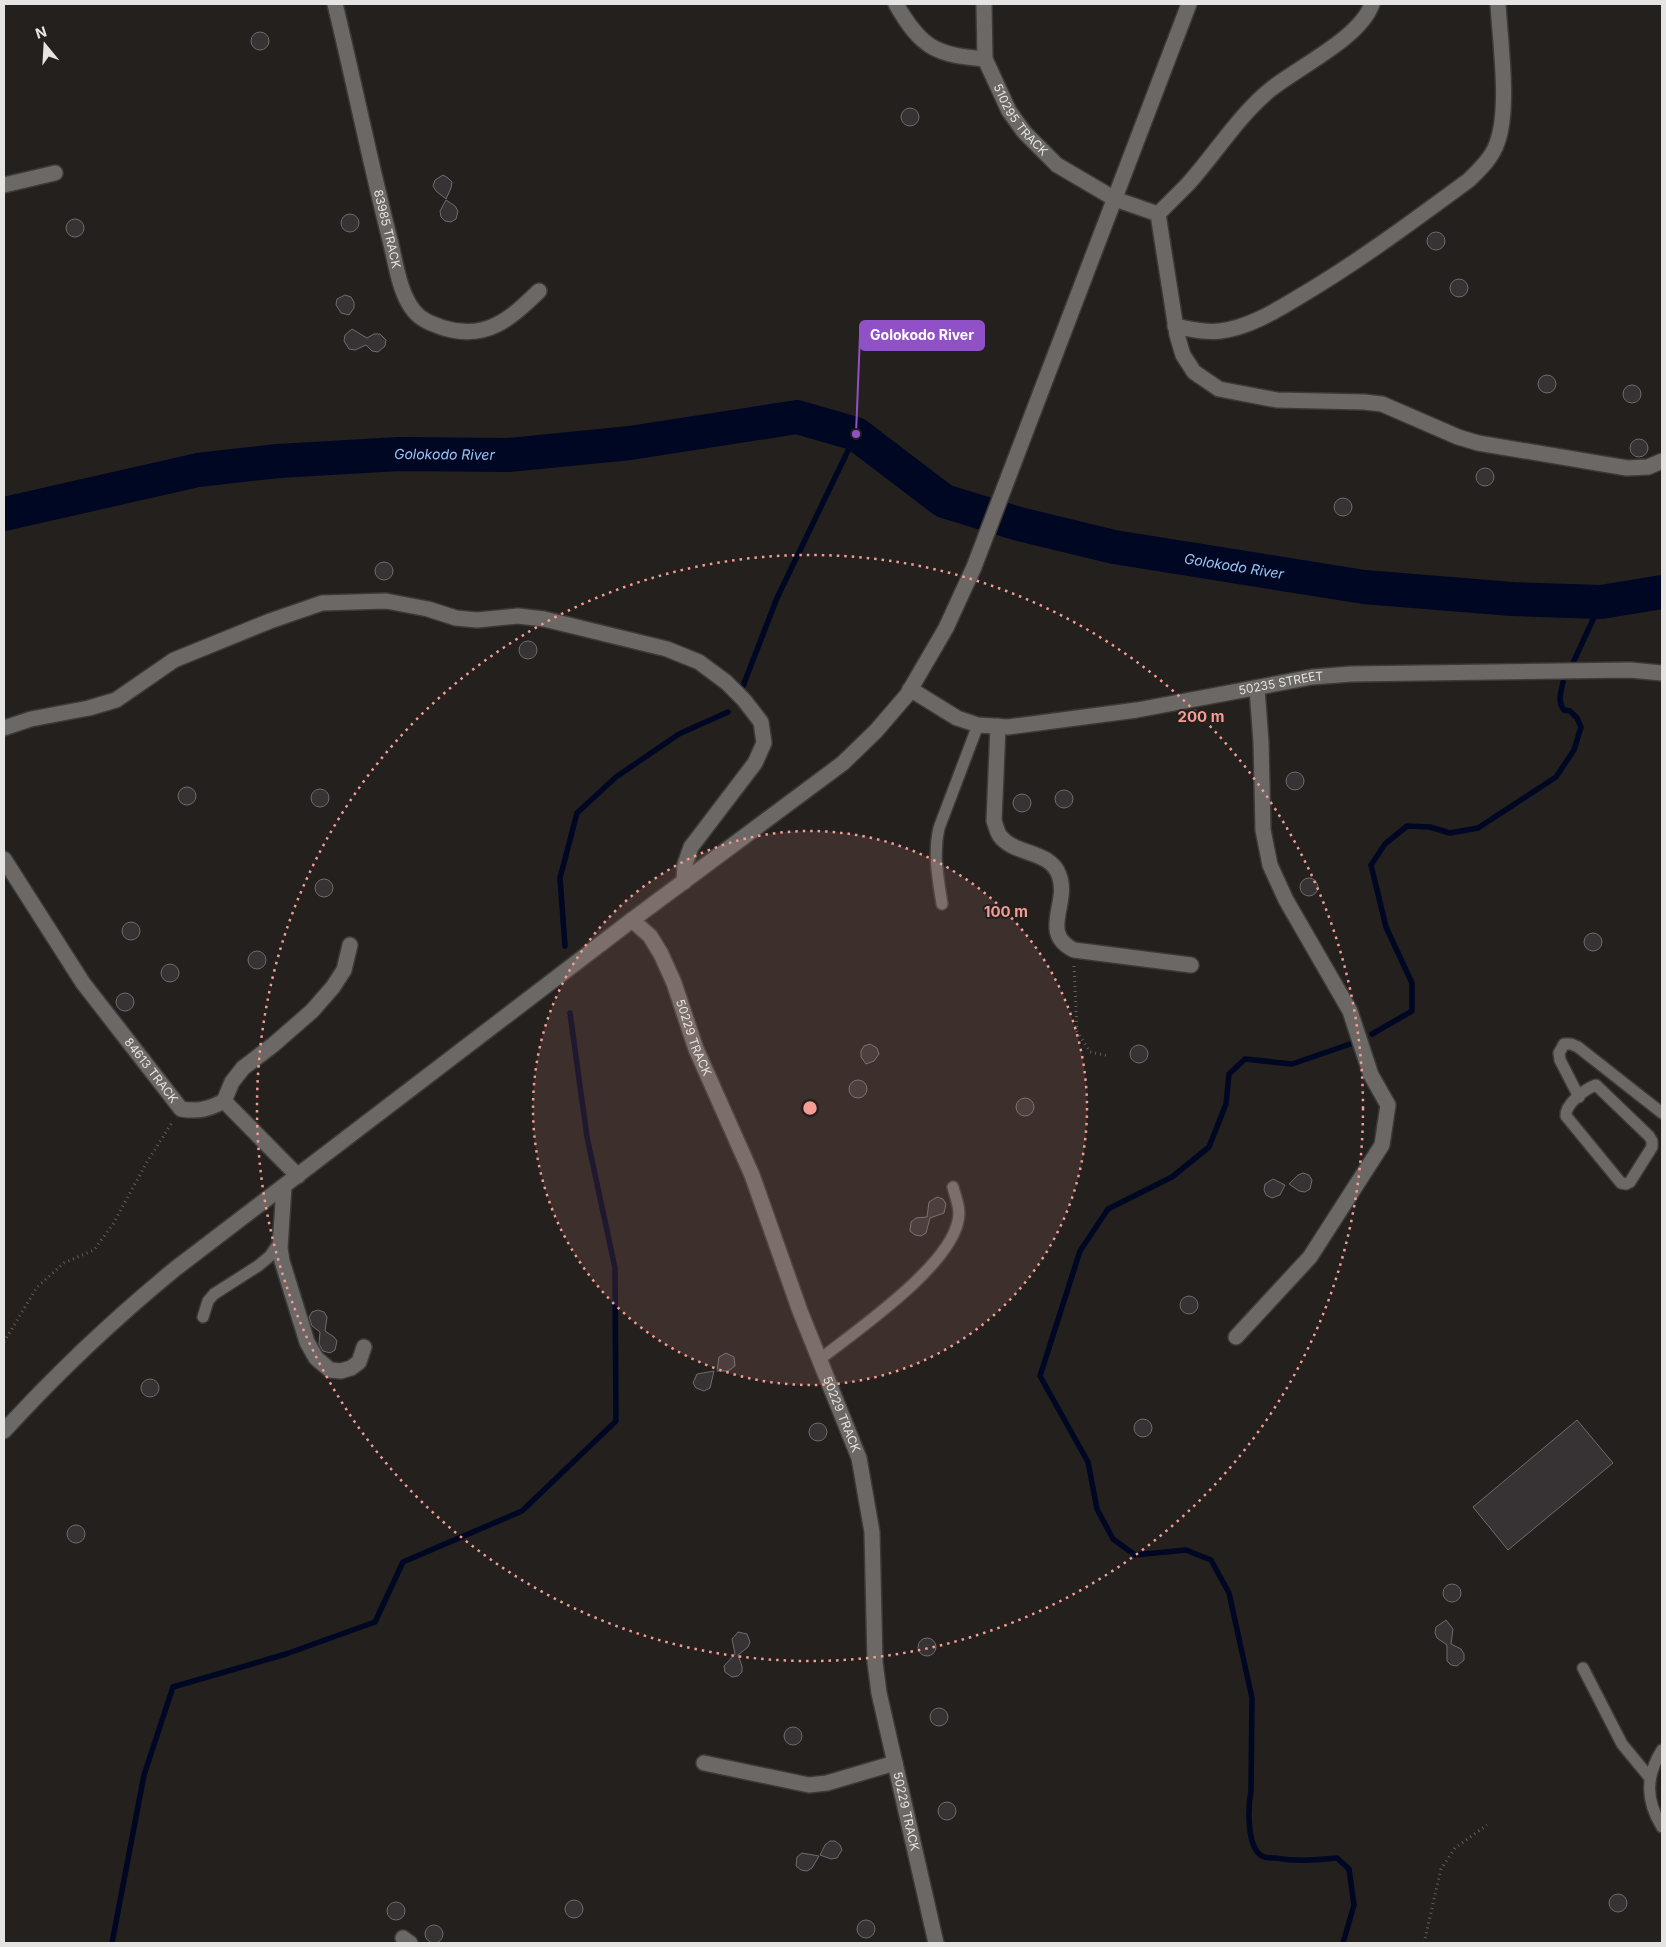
<svg xmlns="http://www.w3.org/2000/svg" width="1666" height="1947" viewBox="0 0 1666 1947" font-family="Inter,sans-serif">
<style>
.lines{fill:none;stroke-linecap:round;stroke-linejoin:round}
.stream{stroke:#000722;stroke-width:5.5}
.river{stroke:#000722;stroke-width:34}
.building{fill:#373334;stroke:#706b6c}
.lane-casing{stroke:#3c3a38;stroke-width:14}
.street-casing{stroke:#3c3a38;stroke-width:18}
.secondary-casing{stroke:#3c3a38;stroke-width:18}
.path{stroke:#625f5d;stroke-width:3;stroke-dasharray:1 4;stroke-linecap:butt}
.lane{stroke:#6b6865;stroke-width:11}
.street{stroke:#6b6865;stroke-width:15}
.secondary{stroke:#6b6865;stroke-width:15}
.ring{fill:none;stroke:#f59c94;stroke-width:2.5;stroke-dasharray:2.5 5}
.labels{text-anchor:middle;stroke-width:4;stroke-linejoin:round;paint-order:stroke}
.street-label{font-size:12px;fill:#e5e4e2;stroke:#23201e}
.water-label{font-size:14px;font-style:italic;fill:#99c4f6;stroke:#23201e}
.centre{fill:#f59c94;stroke:#23201e;stroke-width:2.5}
.ring-label{font-size:15px;text-anchor:middle;font-weight:bold;fill:#f59c94;stroke:#23201e;stroke-width:4;stroke-linejoin:round;paint-order:stroke}
.leader{fill:none;stroke:#9051c6;stroke-width:2}
.callout-dot{fill:#9051c6;stroke:#23201e;stroke-width:2}
.callout{fill:#9051c6;stroke:#9051c6;stroke-width:2}
.callout-label{font-size:14px;text-anchor:middle;font-weight:bold;fill:#fff}
</style>
<rect width="100%" height="100%" fill="#23201e"/>
<g class="lines">
<g class="stream">
<path d="M1573,663L1601,602"/>
<path d="M743,686L777,598L856,434"/>
<path d="M565,946L560,878L577,813L616,777L679,734L728,712"/>
<path d="M1372,1034L1412,1011V983L1386,927L1371,865L1385,844L1407,826L1430,827L1450,833L1478,828L1556,777L1574,750L1581,727L1577,718L1570,711L1564,710C1557,701 1561,693 1563,682"/>
<path d="M112,1943L144,1775L173,1687L286,1654L375,1622L403,1562L522,1511L616,1421L615,1268L587,1137L570,1013"/>
<path d="M1343,1943L1354,1905L1349,1869L1337,1858C1314,1860 1299,1862 1275,1858C1272,1858 1267,1858 1264,1857C1246,1850 1248,1807 1251,1791L1252,1698L1229,1593L1211,1560L1186,1550L1135,1555L1113,1539L1097,1509L1088,1462L1040,1376L1080,1251L1108,1209L1172,1177L1209,1147L1226,1104L1229,1074L1245,1059L1292,1064L1356,1042"/>
</g>
<path class="river" id="s1" d="M4,514L198,470L278,461L399,454L508,455L630,443L797,417L856,434L944,501L1019,524L1114,547L1364,587L1512,599L1601,602L1662,592"/>
</g>
<g class="building">
<circle cx="260" cy="41" r="9"/>
<circle cx="910" cy="117" r="9"/>
<path d="M443,175L448,178L452,182L451,188L446,199L436,191L433,186L435,180Z"/>
<path d="M446,200L455,206L458,211L456,219L451,222L445,221L441,217L440,211Z"/>
<circle cx="350" cy="223" r="9"/>
<circle cx="75" cy="228" r="9"/>
<circle cx="1436" cy="241" r="9"/>
<circle cx="1459" cy="288" r="9"/>
<path d="M345,295L351,297L354,302V308L349,315L341,313L336,305L337,299Z"/>
<path d="M352,329L367,338L374,334H380L386,340L385,346L378,352L372,351L366,345L355,350L349,349L344,341L345,335Z"/>
<circle cx="1547" cy="384" r="9"/>
<circle cx="1632" cy="394" r="9"/>
<circle cx="1639" cy="448" r="9"/>
<circle cx="1485" cy="477" r="9"/>
<circle cx="1343" cy="507" r="9"/>
<circle cx="384" cy="571" r="9"/>
<circle cx="528" cy="650" r="9"/>
<circle cx="1295" cy="781" r="9"/>
<circle cx="187" cy="796" r="9"/>
<circle cx="320" cy="798" r="9"/>
<circle cx="1064" cy="799" r="9"/>
<circle cx="1022" cy="803" r="9"/>
<circle cx="1309" cy="887" r="9"/>
<circle cx="324" cy="888" r="9"/>
<circle cx="131" cy="931" r="9"/>
<circle cx="1593" cy="942" r="9"/>
<circle cx="257" cy="960" r="9"/>
<circle cx="170" cy="973" r="9"/>
<circle cx="125" cy="1002" r="9"/>
<path d="M870,1044L877,1048L879,1054L874,1061L866,1064L861,1057V1051L864,1046Z"/>
<circle cx="1139" cy="1054" r="9"/>
<circle cx="858" cy="1089" r="9"/>
<circle cx="1025" cy="1107" r="9"/>
<path d="M1303,1173L1309,1175L1312,1180L1310,1189L1305,1192L1299,1191L1289,1184L1298,1175Z"/>
<path d="M1273,1179L1285,1185L1280,1195L1272,1198L1266,1195L1264,1190L1265,1184Z"/>
<path d="M937,1197L943,1199L946,1204L944,1213L930,1218L926,1233L921,1236L915,1235L910,1231L911,1222L916,1218L927,1217L929,1202Z"/>
<circle cx="1189" cy="1305" r="9"/>
<path d="M318,1310L324,1312L327,1317L325,1331L334,1337L337,1341L335,1350L330,1353L323,1351L319,1344L320,1332L312,1326L309,1317L312,1312Z"/>
<path d="M726,1353L734,1357L735,1366L728,1371H717L719,1357Z"/>
<path d="M714,1371L710,1388L704,1391L696,1388L693,1383L697,1374Z"/>
<circle cx="150" cy="1388" r="9"/>
<circle cx="1143" cy="1428" r="9"/>
<path d="M1577,1420L1613,1463L1508,1550L1473,1507Z"/>
<circle cx="818" cy="1432" r="9"/>
<circle cx="76" cy="1534" r="9"/>
<circle cx="1452" cy="1593" r="9"/>
<path d="M1446,1620L1453,1629L1451,1644L1461,1649L1464,1654V1660L1457,1666L1451,1665L1447,1661V1645L1437,1638L1435,1633L1436,1627Z"/>
<path d="M738,1632L747,1634L750,1642L748,1647L738,1655L742,1666V1672L738,1676L732,1677L725,1672L724,1666L735,1654L732,1639Z"/>
<circle cx="927" cy="1647" r="9"/>
<circle cx="939" cy="1717" r="9"/>
<circle cx="793" cy="1736" r="9"/>
<circle cx="947" cy="1811" r="9"/>
<path d="M830,1841H835L840,1845L842,1850L837,1858L831,1859L820,1855L825,1845Z"/>
<path d="M802,1853L819,1856L812,1868L807,1871L801,1870L796,1866L797,1857Z"/>
<circle cx="1618" cy="1903" r="9"/>
<circle cx="574" cy="1909" r="9"/>
<circle cx="396" cy="1911" r="9"/>
<circle cx="866" cy="1929" r="9"/>
<circle cx="434" cy="1934" r="9"/>
</g>
<g class="lines">
<defs>
<g id="lane">
<path d="M942,904C938,878 933,854 939,828L978,725"/>
<path d="M1596,1085L1649,1136L1652,1141V1147L1630,1182L1626,1184L1621,1183L1566,1116C1565,1104 1585,1089 1596,1085Z"/>
<path d="M1579,1097L1560,1060L1559,1053L1564,1044H1571L1578,1047L1662,1113"/>
<path d="M203,1317L208,1301L214,1294L258,1266L270,1256L280,1241"/>
<path d="M819,1360C857,1330 949,1267 958,1221C961,1209 956,1199 953,1187"/>
<path d="M1583,1668L1622,1744L1650,1778"/>
<path d="M1662,1750C1645,1777 1646,1801 1662,1827"/>
</g>
<g id="street">
<path id="s2" d="M335,4C354,82 370,162 390,240C396,263 399,293 414,311C422,321 433,324 444,328C487,341 511,318 539,291"/>
<path d="M896,4C921,48 936,55 985,59"/>
<path id="s3" d="M984,4L985,59L1009,111L1024,132L1057,165L1115,199L1158,214L1177,335L1183,355L1194,372L1219,389L1277,400L1364,402L1382,404L1458,437L1478,443L1627,468L1648,467L1662,461"/>
<path d="M4,185L55,173"/>
<path d="M1158,214C1168,204 1178,194 1188,184C1216,153 1238,116 1271,89C1300,66 1360,38 1372,4"/>
<path d="M1175,326C1190,329 1205,333 1220,331C1247,328 1274,312 1297,298C1357,263 1413,221 1469,180C1480,169 1492,158 1497,143C1510,109 1500,41 1498,4"/>
<path id="s4" d="M910,689L957,718L978,725L1008,727L1137,710L1312,677L1351,674L1630,670L1662,673"/>
<path d="M998,726L994,821C996,826 997,832 1000,836C1014,855 1050,850 1059,875C1070,903 1039,933 1074,950L1191,965"/>
<path d="M4,728L31,719L89,708L116,700L174,660L270,621L322,603L386,601L428,609L456,618L477,620L518,616L544,619L667,649L699,662L726,682L744,700L761,722L764,743L755,763L691,847L685,864L684,882"/>
<path id="s5" d="M4,859L83,983L181,1109C198,1112 209,1109 224,1101"/>
<path id="s6" d="M632,920L650,936L661,954L674,983L696,1049L752,1175L800,1311L859,1458L872,1532L875,1662L879,1693L936,1943"/>
<path d="M298,1176L224,1101L232,1082L243,1068L273,1045L312,1011L333,987L344,970L350,945"/>
<path d="M284,1186L280,1248L282,1261L307,1342L316,1358L330,1370L341,1371L351,1368L359,1362L364,1347"/>
<path d="M1236,1337L1310,1257L1382,1145L1388,1105L1371,1075L1350,1011L1286,900L1270,865L1263,830L1261,742L1257,689"/>
<path d="M704,1763L809,1785L827,1783L895,1763"/>
<path d="M403,1938L410,1943"/>
</g>
<path id="secondary" d="M4,1431C57,1373 114,1319 175,1269L632,920L843,763L876,731L907,695L946,628L974,567L1189,4"/>
</defs>
<use href="#lane" class="lane-casing"/>
<use href="#street" class="street-casing"/>
<use href="#secondary" class="secondary-casing"/>
<g class="path">
<path d="M1074,966L1077,1031L1090,1052L1109,1056"/>
<path d="M4,1342L37,1287L64,1263L94,1250L113,1224L147,1162L173,1121"/>
<path d="M1424,1943L1441,1869L1455,1848L1487,1825"/>
</g>
<use href="#lane" class="lane"/>
<use href="#street" class="street"/>
<use href="#secondary" class="secondary"/>
</g>
<circle cx="810" cy="1108" r="277" fill="#f59c94" fill-opacity=".12"/>
<g class="ring">
<circle cx="810" cy="1108" r="277"/>
<circle cx="810" cy="1108" r="553"/>
</g>
<g class="labels">
<g class="street-label">
<text dy="4" stroke="none"><textPath href="#s3" startOffset="126">510295 TRACK</textPath></text>
<text dy="4" stroke="none"><textPath href="#s2" startOffset="231">83985 TRACK</textPath></text>
<text dy="4" stroke="none"><textPath href="#s4" startOffset="384">50235 STREET</textPath></text>
<text dy="4" stroke="none"><textPath href="#s6" startOffset="135">50229 TRACK</textPath></text>
<text dy="4" stroke="none"><textPath href="#s5" startOffset="258">84613 TRACK</textPath></text>
<text dy="4" stroke="none"><textPath href="#s6" startOffset="540">50229 TRACK</textPath></text>
<text dy="4" stroke="none"><textPath href="#s6" startOffset="945">50229 TRACK</textPath></text>
</g>
<g class="water-label">
<text dy="5" stroke="none"><textPath href="#s1" startOffset="446">Golokodo River</textPath></text>
<text dy="5" stroke="none"><textPath href="#s1" startOffset="1271">Golokodo River</textPath></text>
</g>
</g>
<circle cx="810" cy="1108" r="8" class="centre"/>
<g class="ring-label">
<text x="1201" y="722">200 m</text>
<text x="1006" y="917">100 m</text>
</g>
<path class="leader" d="M856 434L860 335"/>
<circle class="callout-dot" cx="856" cy="434" r="5"/>
<rect class="callout" x="860" y="321" width="124" height="29" rx="5"/>
<g class="callout-label">
<text x="922" y="340">Golokodo River</text>
</g>
<rect width="1666" height="1947" fill="none" stroke="#e5e4e2" stroke-width="10"/>
<g transform="translate(45 45) rotate(342)" stroke="#23201e" stroke-width="4" paint-order="stroke">
<path d="M0-4L9 19L0 12L-9 19Z" fill="#e5e4e2"/>
<text y="-8" font-size="14" font-weight="bold" text-anchor="middle" fill="#e5e4e2">N</text>
</g>
</svg>
